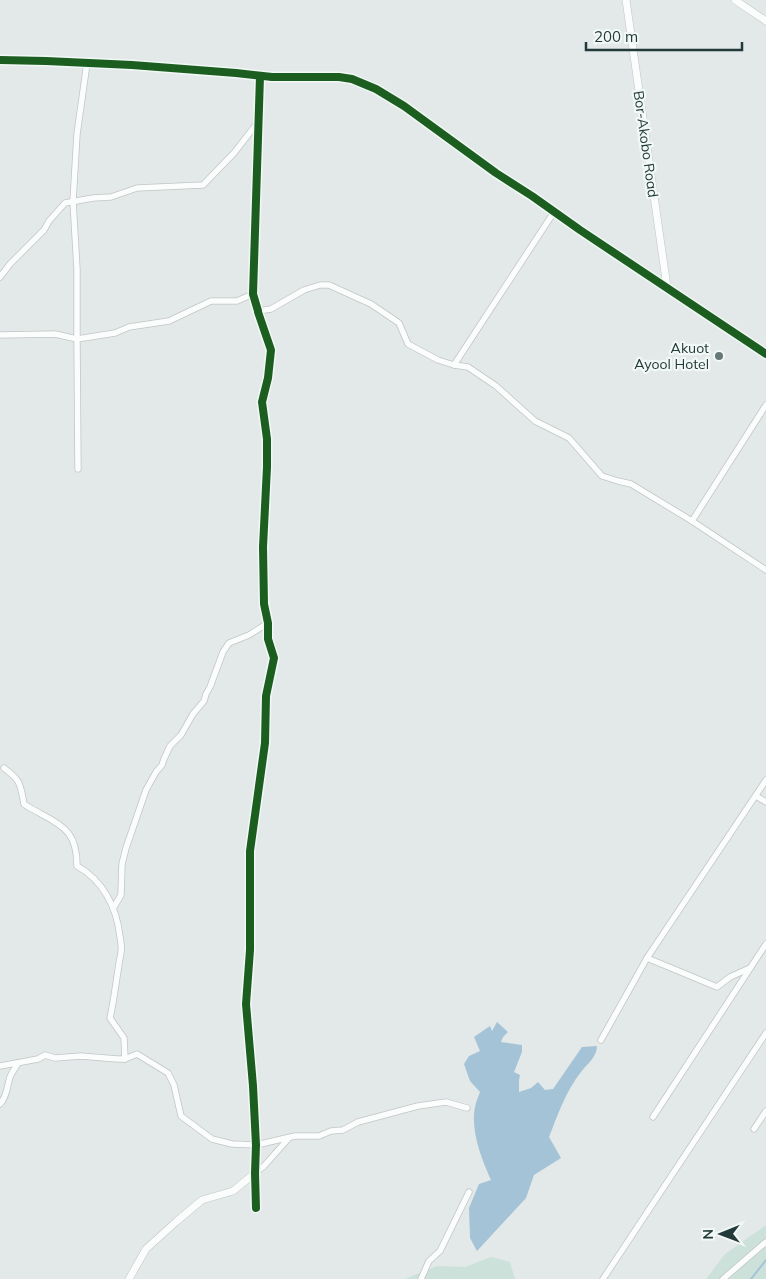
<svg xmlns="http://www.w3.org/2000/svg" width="766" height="1279" viewBox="0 0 766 1279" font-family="Mulish,sans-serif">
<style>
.green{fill:#cce1d9}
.water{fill:#a5c3d6}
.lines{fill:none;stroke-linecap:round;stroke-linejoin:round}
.stream{stroke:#a5c3d6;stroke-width:2}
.minor-casing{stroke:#c0c6c5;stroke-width:7}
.tertiary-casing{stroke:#c0c6c5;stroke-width:8}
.minor{stroke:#fbfcfc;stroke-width:5.5}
.tertiary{stroke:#fbfcfc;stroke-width:7}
.cycleway-casing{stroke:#f1f8f6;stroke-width:11}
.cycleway{stroke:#1b5e20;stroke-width:8}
.poi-dot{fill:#667877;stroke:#f1f8f6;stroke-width:2}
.labels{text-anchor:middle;stroke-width:4.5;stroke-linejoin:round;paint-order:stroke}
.street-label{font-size:14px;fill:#223b3a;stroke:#f1f8f6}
.poi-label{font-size:14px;fill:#223b3a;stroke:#f1f8f6;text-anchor:end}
</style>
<rect width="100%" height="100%" fill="#e3e9e8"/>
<g class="green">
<path d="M766,1225V1279H706L725,1254Z"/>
<path d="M491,1257L510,1262L515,1279H405L437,1266L465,1267Z"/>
</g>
<path class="water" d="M497,1022L508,1032L503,1037L501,1042L522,1045V1052L514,1072L520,1075L519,1080V1092L531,1088L538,1082L545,1090L553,1089L582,1047L597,1046C597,1057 587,1064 581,1072C566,1091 558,1114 549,1137L561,1158L534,1175L526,1198L477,1251L470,1238L469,1208L479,1184L491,1180C481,1158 469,1127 476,1103C477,1099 479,1095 480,1092L470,1081L464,1064L469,1056L480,1051L474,1037L490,1026L492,1031Z"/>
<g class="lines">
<path class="stream" d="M751,1279L766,1260"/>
<defs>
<g id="minor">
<path d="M0,277L10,264L44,230L49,221L65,203L93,198L111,197L137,188L203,185L234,153L259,121"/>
<path d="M258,311L271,309L304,290L320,285H329L371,304L399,323L408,344L438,360L454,365L468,367L496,386L535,421L569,438L602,476L618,481L631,484L692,521L766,570"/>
<path d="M0,335L55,334L77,339V269L73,201L77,134L87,63"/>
<path d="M454,365L554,212"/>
<path d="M78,469L77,339L115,333L129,327L169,321L211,301H237L253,294"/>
<path d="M692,521L766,405"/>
<path d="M4,768C21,781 20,783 24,804C29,808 35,810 41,814C67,827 77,836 77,866C103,880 117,908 120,937C121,942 122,947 121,952C121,956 119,960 119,964C116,982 114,1000 110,1018L124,1038L125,1059"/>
<path d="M756,796L766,802"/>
<path d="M114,907L121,895L122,864L126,848L146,790L156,772L162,765L164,759L170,746L181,735L193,714L204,701L206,694L210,687L223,652L229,643L249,635L268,623"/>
<path d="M647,958L717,987L730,977L750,968"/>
<path d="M601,1040L647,958L766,780"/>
<path d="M0,1066L38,1059L45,1055L55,1058L81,1056L117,1059H125L137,1054L168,1073L174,1085L181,1116L212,1139L232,1144L256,1145L295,1136H319L331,1131L343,1130L358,1122L418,1106L446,1102L467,1108"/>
<path d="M0,1104C7,1097 7,1086 10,1077C12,1072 16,1067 18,1063"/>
<path d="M653,1117L766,944"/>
<path d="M754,1129L766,1111"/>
<path d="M256,1208L255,1173L264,1166L289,1138"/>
<path d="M421,1279L429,1261L440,1251L469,1192"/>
<path d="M603,1279L766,1033"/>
<path d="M723,1279L766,1242"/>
</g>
<g id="tertiary">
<path d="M626,0L667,287"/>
<path d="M735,0L766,21"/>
<path d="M0,60L46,61L132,65L236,73L272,77H339L352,79L376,89L404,106L496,173L532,196L580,230L766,354"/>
<path d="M129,1279L146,1249L177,1221L202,1200L233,1191L255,1173L256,1145L253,1086L246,1004L250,950V851L265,743L266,696L274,658L268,639V623L264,604L263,547L267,467V439L262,402L268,378L271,350L258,312V311L253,294L260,76"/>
</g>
</defs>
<use href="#minor" class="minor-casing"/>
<use href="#tertiary" class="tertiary-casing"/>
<use href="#minor" class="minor"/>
<use href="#tertiary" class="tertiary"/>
<defs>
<g id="cycleway">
<path d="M0,60L46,61L132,65L236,73L272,77H339L352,79L376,89L404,106L496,173L532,196L580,230L766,354"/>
<path d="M256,1208L255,1173L256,1145L253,1086L246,1004L250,950V851L265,743L266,696L274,658L268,639V623L264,604L263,547L267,467V439L262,402L268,378L271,350L258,312V311L253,294L260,76"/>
</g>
</defs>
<use href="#cycleway" class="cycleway-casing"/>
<use href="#cycleway" class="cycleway"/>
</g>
<circle class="poi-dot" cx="719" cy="356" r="5"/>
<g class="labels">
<g class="street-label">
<text transform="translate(646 144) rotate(82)" y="5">Bor-Akobo Road</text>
</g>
<g class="poi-label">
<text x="709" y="353">Akuot<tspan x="709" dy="16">Ayool Hotel</tspan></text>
</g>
</g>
<g transform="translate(721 1234) rotate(269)" stroke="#f1f8f6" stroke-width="4" paint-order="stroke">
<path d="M0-4L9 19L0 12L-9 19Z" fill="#223b3a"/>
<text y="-8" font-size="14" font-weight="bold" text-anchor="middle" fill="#223b3a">N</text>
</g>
<path d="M586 42v8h156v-8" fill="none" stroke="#223b3a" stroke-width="2.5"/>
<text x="594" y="42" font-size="15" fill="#223b3a" stroke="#f1f8f6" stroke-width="4" paint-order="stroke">200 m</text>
</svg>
